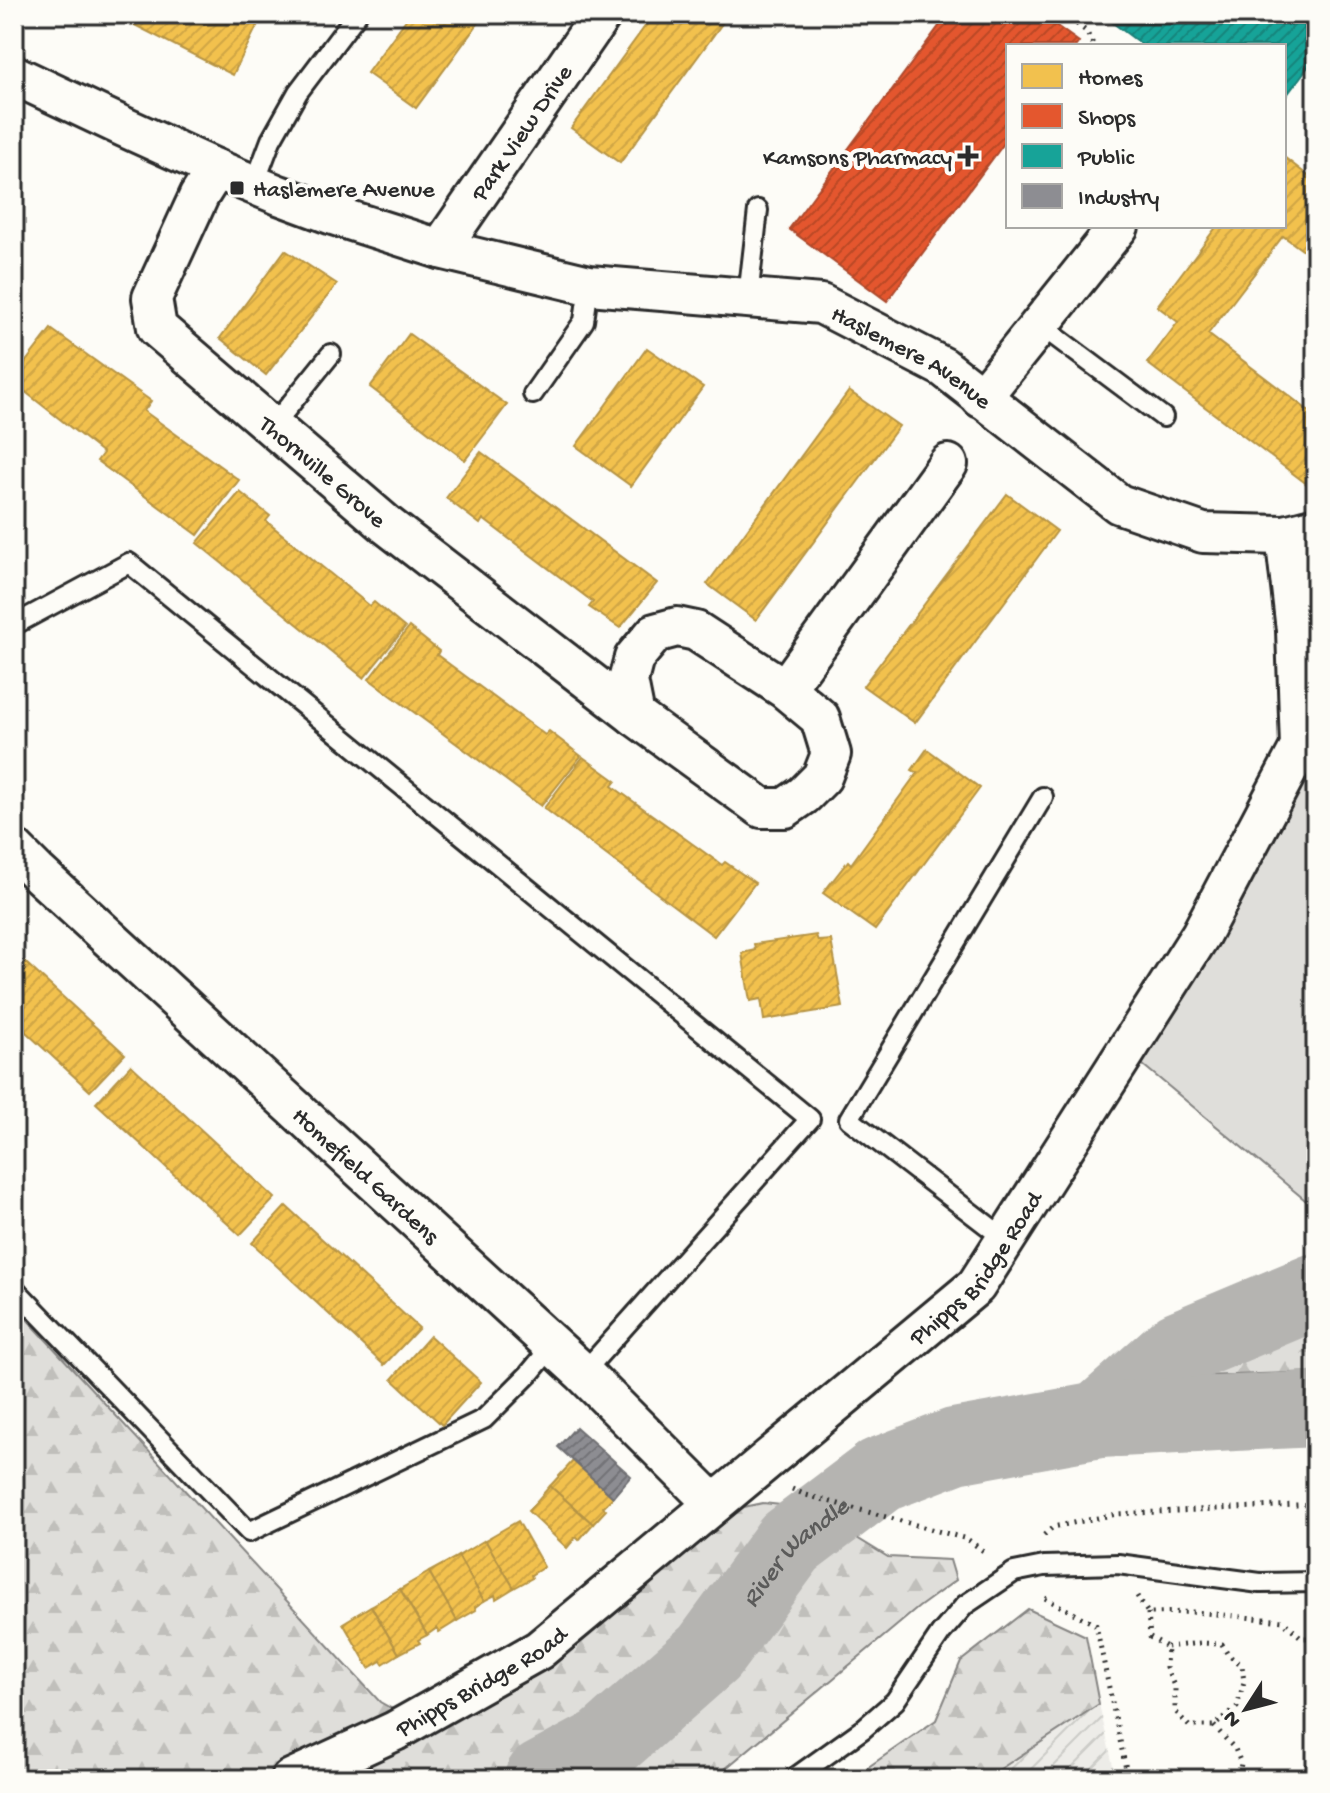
<svg xmlns="http://www.w3.org/2000/svg" width="1330" height="1793" viewBox="0 0 1330 1793" font-family="'Gochi Hand',sans-serif">
<style>
.industrial{fill:url(#industrial-furrows)}
.green{fill:#dfdeda;stroke:#858482;stroke-width:2}
.forest{fill:url(#forest-firs);stroke:#858482;stroke-width:2}
.homes{fill:url(#homes-hatch);stroke:#b69444;stroke-width:2}
.shops{fill:url(#shops-hatch);stroke:#ac4a2d;stroke-width:2}
.public{fill:url(#public-hatch);stroke:#1d7f77;stroke-width:2}
.industry{fill:url(#industry-hatch);stroke:#707073;stroke-width:2}
.lines{fill:none;stroke-linecap:round;stroke-linejoin:round}
.river{stroke:#b5b4b1;stroke-width:76}
.service-casing{stroke:#2b2b2b;stroke-width:24}
.minor-casing{stroke:#2b2b2b;stroke-width:44}
.path{stroke:#2b2b2b;stroke-width:5;stroke-dasharray:2 6;stroke-linecap:butt}
.service{stroke:#fdfcf7;stroke-width:18}
.minor{stroke:#fdfcf7;stroke-width:38}
.poi-dot{fill:#2b2b2b;stroke:#fdfcf7;stroke-width:3}
.labels{text-anchor:middle;stroke-width:8;stroke-linejoin:round;paint-order:stroke}
.street-label{font-size:24px;fill:#2b2b2b;stroke:#fdfcf7}
.poi-label{font-size:24px;fill:#2b2b2b;stroke:#fdfcf7;text-anchor:end}
.water-label{font-size:26px;font-style:italic;fill:#5b5b5a;stroke:#fdfcf7}
</style>
<defs>
<pattern id="industrial-furrows" width="10" height="10" patternUnits="userSpaceOnUse" patternTransform="scale(2)"><rect width="10" height="10" fill="#edece8"/><path d="M-1 1l2-2M0 10L10 0M9 11l2-2" fill="none" stroke="#cbcbc7"/></pattern>
<pattern id="forest-firs" width="22" height="20" patternUnits="userSpaceOnUse" patternTransform="scale(2)"><rect width="22" height="20" fill="#dfdeda"/><path d="M5 1l3.5 6h-7zM16 11l3.5 6h-7z" fill="#c0bfbb"/></pattern>
<pattern id="homes-hatch" width="6" height="6" patternUnits="userSpaceOnUse" patternTransform="scale(2)"><rect width="6" height="6" fill="#f2c14e"/><path d="M-1 1l2-2M0 6l6-6M5 7l2-2" fill="none" stroke="#d0a644"/></pattern>
<pattern id="shops-hatch" width="6" height="6" patternUnits="userSpaceOnUse" patternTransform="scale(2)"><rect width="6" height="6" fill="#e4572e"/><path d="M-1 1l2-2M0 6l6-6M5 7l2-2" fill="none" stroke="#b94827"/></pattern>
<pattern id="public-hatch" width="6" height="6" patternUnits="userSpaceOnUse" patternTransform="scale(2)"><rect width="6" height="6" fill="#17a398"/><path d="M-1 1l2-2M0 6l6-6M5 7l2-2" fill="none" stroke="#15857c"/></pattern>
<pattern id="industry-hatch" width="6" height="6" patternUnits="userSpaceOnUse" patternTransform="scale(2)"><rect width="6" height="6" fill="#8d8d92"/><path d="M-1 1l2-2M0 6l6-6M5 7l2-2" fill="none" stroke="#737377"/></pattern>
</defs>
<rect width="100%" height="100%" fill="#fdfcf7"/>
<filter id="ink" filterUnits="userSpaceOnUse"><feTurbulence type="fractalNoise" baseFrequency=".0125" numOctaves="2"/><feDisplacementMap in="SourceGraphic" scale="16" xChannelSelector="R" yChannelSelector="G"/><feConvolveMatrix kernelMatrix="1 2 1 2 8 2 1 2 1" color-interpolation-filters="sRGB"/></filter>
<g filter="url(#ink)">
<path class="industrial" d="M1099,1704L1116,1779H985Z"/>
<path class="green" d="M1316,732V1016L1313,1017L1316,1032V1209L1137,1060Z"/>
<g class="forest">
<path d="M14,1305L380,1702L421,1725L588,1631L744,1507L763,1503L808,1508L888,1557L950,1560L956,1580L919,1607L713,1779H14Z"/>
<path d="M1316,1328V1372L1202,1376Z"/>
<path d="M1028,1609L1086,1636L1099,1704L985,1779H851L936,1720L961,1661Z"/>
</g>
<g class="homes">
<path d="M113,14H208L227,24L232,14H249L260,20L233,75Z"/>
<path d="M410,14H485L416,108L367,73Z"/>
<path d="M654,14H729L620,163L571,128Z"/>
<path d="M1284,157L1316,182V260L1283,236L1208,334L1313,414L1316,410V491L1147,363L1178,322L1157,306L1217,226H1284Z"/>
<path d="M285,250L337,284L266,375L220,338Z"/>
<path d="M51,329L151,401L144,411L239,480L198,535L97,461L103,453L14,383V377Z"/>
<path d="M409,334L507,405L465,460L370,387Z"/>
<path d="M647,348L703,387L631,486L576,446Z"/>
<path d="M849,391L899,426L756,620L707,584Z"/>
<path d="M481,452L657,583L620,628L589,607L593,602L483,519L480,524L446,498Z"/>
<path d="M240,492L270,516L266,521L370,606L374,602L405,628L364,678L197,543Z"/>
<path d="M1007,494L1057,531L915,723L863,686Z"/>
<path d="M409,627L439,651L437,655L545,735L549,731L581,756L541,806L369,679Z"/>
<path d="M927,749L980,788L875,930L823,893L848,861L851,864L917,773L912,770Z"/>
<path d="M583,757L616,781L612,786L722,865L725,862L755,883L714,936L544,808Z"/>
<path d="M816,935L818,941L831,940L843,1007L764,1020L761,999L750,1001L742,953L755,950L754,944Z"/>
<path d="M14,952L125,1054L90,1091L14,1021Z"/>
<path d="M131,1065L275,1198L240,1235L96,1103Z"/>
<path d="M286,1206L419,1328L384,1365L252,1243Z"/>
<path d="M430,1336L481,1382L442,1425L392,1379Z"/>
<path d="M573,1461L613,1497L603,1507L606,1510L593,1524L550,1486Z"/>
<path d="M550,1486L593,1524L579,1540L576,1537L567,1548L528,1511Z"/>
<path d="M518,1521L544,1567L531,1575L532,1578L514,1588L485,1540Z"/>
<path d="M485,1540L514,1588L496,1599L495,1595L484,1601L458,1556Z"/>
<path d="M458,1556L484,1601L475,1607L476,1610L457,1621L429,1572Z"/>
<path d="M429,1572L457,1621L439,1632L437,1628L427,1635L400,1589Z"/>
<path d="M400,1589L427,1635L418,1640L420,1643L399,1654L371,1606Z"/>
<path d="M371,1606L399,1654L383,1664L381,1661L369,1668L343,1623Z"/>
</g>
<path class="shops" d="M948,14H1040L1079,42L1076,46H1008V138L887,301L789,229Z"/>
<path class="public" d="M1101,14H1316V56L1284,99V46H1140L1141,44Z"/>
<path class="industry" d="M576,1427L631,1476L613,1497L558,1447Z"/>
<g class="lines">
<g class="river">
<path d="M1099,1420L1180,1348L1316,1291"/>
<path id="s1" d="M542,1779L605,1745L709,1653L790,1543L880,1475L955,1446L1099,1420L1316,1409"/>
</g>
<defs>
<g id="service">
<path d="M254,185L271,140L298,92L357,14"/>
<path d="M748,297L758,210"/>
<path d="M1040,325L1163,417"/>
<path d="M533,394L584,321L589,285"/>
<path d="M272,427L331,354"/>
<path d="M14,625L129,563L810,1119L583,1373"/>
<path d="M1005,1239L849,1119L1043,797"/>
<path d="M14,1288L249,1532L484,1419L529,1374L553,1345"/>
<path d="M793,1779L863,1729L895,1701L941,1633L965,1605L1014,1572L1044,1566L1118,1564L1260,1583L1316,1582"/>
</g>
<g id="minor">
<path id="s2" d="M14,75L124,127L216,169L279,195L333,215L440,249L589,285L821,304L943,367L1119,504L1203,533L1285,535L1316,527"/>
<path id="s3" d="M216,169L199,196L152,298L157,328L388,526L635,716"/>
<path id="s4" d="M440,249L602,14"/>
<path d="M981,398L1119,226"/>
<path d="M785,689L696,631L677,627L655,633L634,658L628,681L635,716L762,808H785L804,795L822,777L831,754L820,718L785,689L948,464"/>
<path id="s5" d="M14,849L37,872L583,1373L714,1504"/>
<path id="s6" d="M291,1779L395,1731L539,1650L976,1286L1201,934L1300,747L1296,630L1285,535"/>
</g>
</defs>
<use href="#service" class="service-casing"/>
<use href="#minor" class="minor-casing"/>
<g class="path">
<path d="M1064,14L1086,31L1094,46"/>
<path d="M792,1489L806,1495L967,1539L986,1553"/>
<path d="M1044,1535L1053,1527L1117,1514L1316,1504"/>
<path d="M1137,1596L1148,1613L1195,1612L1283,1621L1302,1638H1316"/>
<path d="M1045,1598L1096,1625L1128,1779"/>
<path d="M1148,1613L1150,1637L1167,1647L1166,1668L1175,1688V1711L1189,1726H1214L1237,1707L1244,1682L1242,1665L1228,1655L1222,1644L1200,1643L1167,1647"/>
<path d="M1214,1726L1235,1749L1241,1763L1239,1777L1240,1779"/>
<path d="M1297,1779L1303,1770L1316,1758"/>
</g>
<use href="#service" class="service"/>
<use href="#minor" class="minor"/>
</g>
</g>
<g class="poi-dot">
<path d="M964 144h8v8h8v8h-8v8h-8v-8h-8v-8h8z"/>
<rect x="229" y="180" width="16" height="16" rx="4"/>
</g>
<g class="labels">
<g class="street-label">
<text dy="8" stroke="none"><textPath href="#s4" startOffset="142">Park View Drive</textPath></text>
<text dy="8" stroke="none"><textPath href="#s2" startOffset="952">Haslemere Avenue</textPath></text>
<text dy="8" stroke="none"><textPath href="#s3" startOffset="394">Thornville Grove</textPath></text>
<text dy="8" stroke="none"><textPath href="#s5" startOffset="480">Homefield Gardens</textPath></text>
<text dy="8" stroke="none"><textPath href="#s6" startOffset="862">Phipps Bridge Road</textPath></text>
<text dy="8" stroke="none"><textPath href="#s6" startOffset="214">Phipps Bridge Road</textPath></text>
</g>
<g class="poi-label">
<text x="952" y="164">Kamsons Pharmacy</text>
<text x="253" y="196" text-anchor="start">Haslemere Avenue</text>
</g>
<g class="water-label">
<text dy="9" stroke="none"><textPath href="#s1" startOffset="344">River Wandle</textPath></text>
</g>
</g>
<rect width="1330" height="1793" fill="none" stroke="#fdfcf7" stroke-width="48"/>
<rect x="24" y="24" width="1282" height="1745" fill="none" stroke="#2b2b2b" stroke-width="3" filter="url(#ink)"/>
<rect x="1006" y="44" width="280" height="184" fill="#fdfcf7" stroke="#a9a8a5" stroke-width="2"/>
<rect x="1022" y="64" width="40" height="24" fill="#f2c14e" stroke="#a9a8a5" stroke-width="2"/>
<text x="1078" y="84" font-size="24" fill="#2b2b2b">Homes</text>
<rect x="1022" y="104" width="40" height="24" fill="#e4572e" stroke="#a9a8a5" stroke-width="2"/>
<text x="1078" y="124" font-size="24" fill="#2b2b2b">Shops</text>
<rect x="1022" y="144" width="40" height="24" fill="#17a398" stroke="#a9a8a5" stroke-width="2"/>
<text x="1078" y="164" font-size="24" fill="#2b2b2b">Public</text>
<rect x="1022" y="184" width="40" height="24" fill="#8d8d92" stroke="#a9a8a5" stroke-width="2"/>
<text x="1078" y="204" font-size="24" fill="#2b2b2b">Industry</text>
<g transform="translate(1246 1709) rotate(234)" stroke="#fdfcf7" stroke-width="6" paint-order="stroke">
<path d="M0-6L14 30L0 20L-14 30Z" fill="#2b2b2b"/>
<text y="-12" font-size="22" font-weight="bold" text-anchor="middle" fill="#2b2b2b">N</text>
</g>
</svg>
